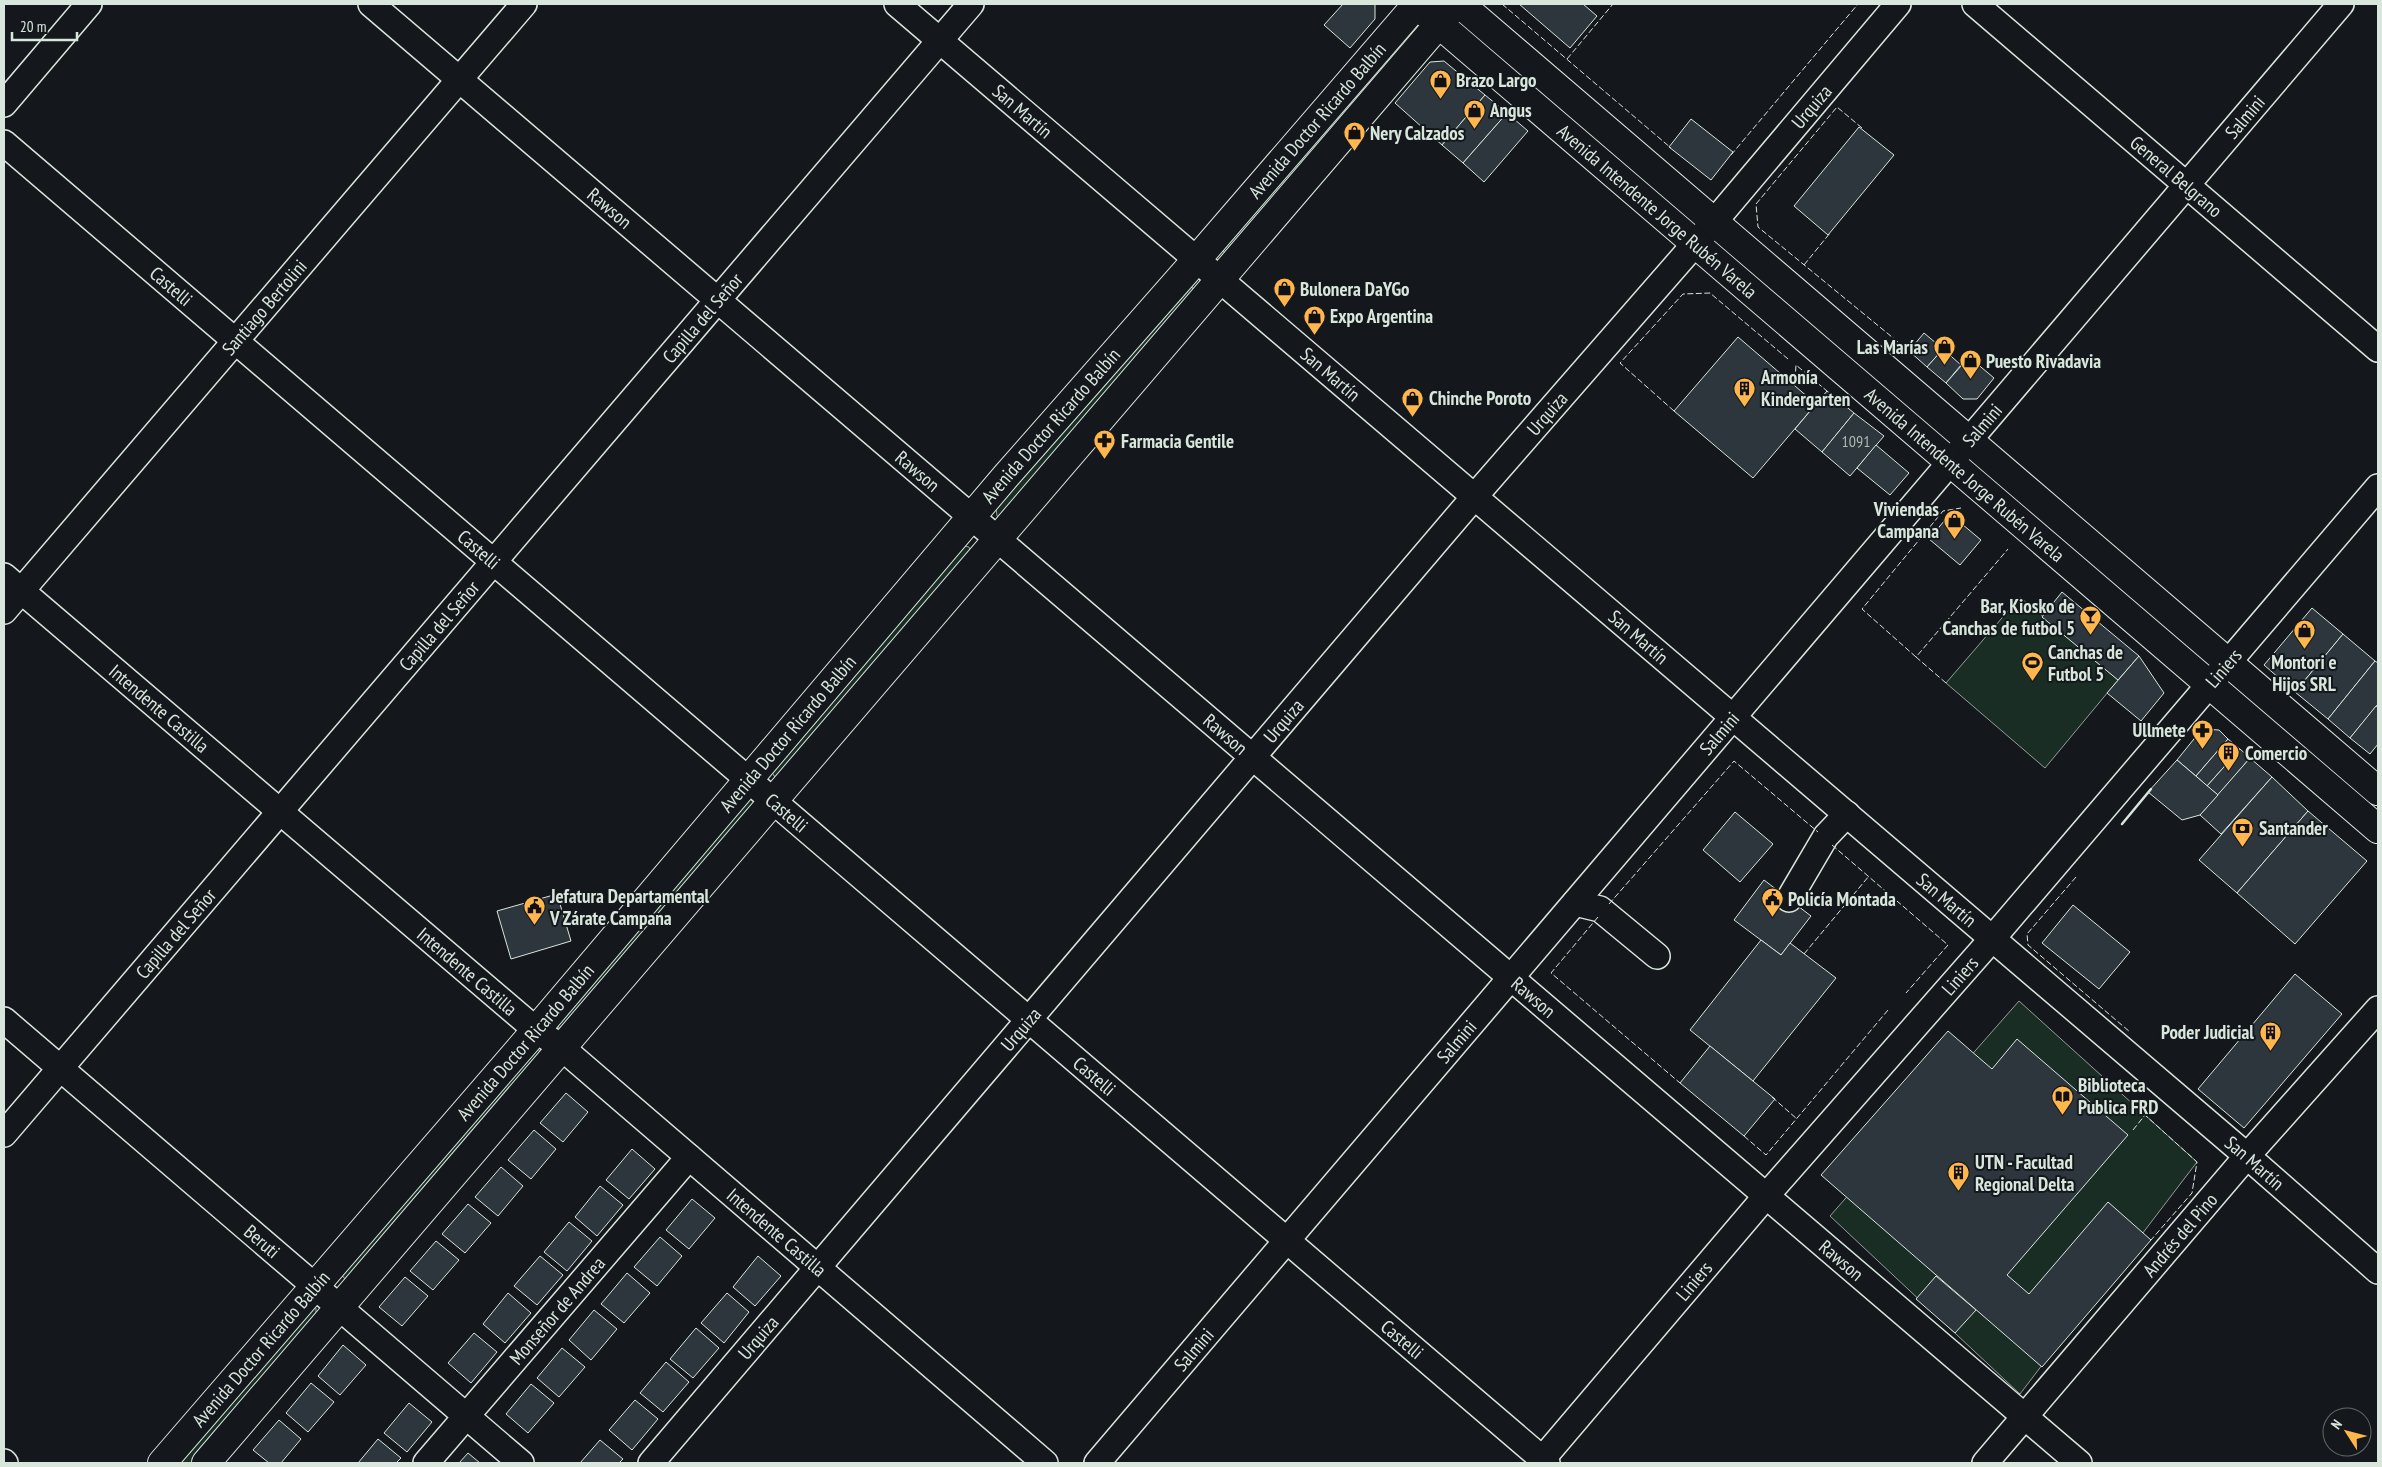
<svg xmlns="http://www.w3.org/2000/svg" width="2382" height="1467" viewBox="0 0 2382 1467" font-family="'PT Sans Narrow',sans-serif">
<style>
.green{fill:#1a2d24;stroke:#939e99}
.building{fill:#2c363c;stroke:#d8e6dc}
.lines{fill:none;stroke-linecap:round;stroke-linejoin:round}
.minor-casing{stroke:#d8e6dc;stroke-width:28}
.major-casing{stroke:#d8e6dc;stroke-width:30}
.minor{stroke:#14181c;stroke-width:25}
.major{stroke:#14181c;stroke-width:28}
.fence{stroke:#d8e6dc;stroke-width:1;stroke-dasharray:6 2.5;stroke-linecap:butt}
.wall{stroke:#d8e6dc;stroke-width:2.5}
.labels{text-anchor:middle;stroke-width:4;stroke-linejoin:round;paint-order:stroke}
.number-label{font-size:16px;fill:#adbab4}
.poi-label{font-size:19px;font-weight:bold;fill:#d8e6dc;stroke:#14181c;text-anchor:start}
.street-label{font-size:19px;fill:#d8e6dc;stroke:#14181c}
</style>
<rect width="100%" height="100%" fill="#14181c"/>
<g class="green">
<path d="M1419,23L1421,27L1228,254L1224,252L1222,249L1411,24Z"/>
<path d="M1188,286L1192,287L1194,291L1001,517L997,516L996,508Z"/>
<path d="M965,546L969,547L971,552L778,778L774,776L772,772L961,548Z"/>
<path d="M2020,597L2118,680L2045,768L1946,683Z"/>
<path d="M750,798L754,799L756,803L563,1029L559,1028L557,1024Z"/>
<path d="M2019,1001L2197,1162L2020,1394L1830,1216Z"/>
<path d="M535,1048L539,1050L540,1054L348,1280L344,1278L342,1275Z"/>
<path d="M312,1307L316,1308V1316L191,1463H176Z"/>
</g>
<g class="building">
<path d="M1343,4H1375V19L1350,48L1324,25Z"/>
<path d="M1519,4H1583L1597,16L1570,48Z"/>
<path d="M1444,61L1485,95L1442,145L1395,103L1430,62Z"/>
<path d="M1485,95L1507,113L1463,163L1442,145Z"/>
<path d="M1507,113L1528,131L1484,182L1463,163Z"/>
<path d="M1691,119L1733,152L1711,180L1669,147Z"/>
<path d="M1859,127L1894,155L1828,235L1794,206Z"/>
<path d="M1924,333L1943,349L1927,367L1909,351Z"/>
<path d="M1738,337L1816,404L1753,478L1674,411Z"/>
<path d="M1943,349L1961,365L1946,383L1927,367Z"/>
<path d="M1969,357L1994,378L1977,399H1963L1946,383Z"/>
<path d="M1827,391L1854,413L1822,452L1795,429Z"/>
<path d="M1854,413L1884,436L1850,476L1822,452Z"/>
<path d="M1876,445L1909,473L1890,495L1857,468Z"/>
<path d="M1950,514L1981,540L1960,565L1929,539Z"/>
<path d="M2062,592L2139,656L2118,680L2042,617Z"/>
<path d="M2312,608L2343,634L2295,692L2264,665Z"/>
<path d="M2343,634L2375,661L2328,719L2295,692Z"/>
<path d="M2139,656L2164,693L2141,721L2107,693Z"/>
<path d="M2375,661L2378,663V704L2350,738L2328,719Z"/>
<path d="M2376,706L2378,707V744L2370,754L2350,738Z"/>
<path d="M2202,729L2219,730L2228,739L2196,776L2177,760Z"/>
<path d="M2228,739L2240,749L2207,786L2196,776Z"/>
<path d="M2240,749L2250,758L2218,795L2207,786Z"/>
<path d="M2250,758L2272,777L2221,834L2200,815Z"/>
<path d="M2177,760L2218,795L2200,815L2182,820L2148,792Z"/>
<path d="M2272,777L2308,811L2237,893L2199,860Z"/>
<path d="M2308,811L2367,861L2295,944L2237,893Z"/>
<path d="M1735,812L1773,844L1740,882L1703,850Z"/>
<path d="M1764,880L1811,916L1781,955L1734,920Z"/>
<path d="M557,894L571,941L511,959L497,911Z"/>
<path d="M2073,905L2130,952L2099,989L2042,943Z"/>
<path d="M1761,940L1781,955L1790,943L1836,978L1753,1081L1690,1030Z"/>
<path d="M2295,974L2342,1014L2244,1128L2198,1089Z"/>
<path d="M1948,1031L1992,1069L2017,1039L2128,1135L2007,1275L2029,1294L2108,1202L2151,1240L2042,1367L1821,1175Z"/>
<path d="M1710,1046L1775,1099L1744,1136L1680,1083Z"/>
<path d="M566,1093L588,1112L563,1142L540,1123Z"/>
<path d="M534,1130L556,1149L531,1179L508,1160Z"/>
<path d="M632,1149L655,1169L629,1199L606,1180Z"/>
<path d="M501,1167L523,1186L498,1216L475,1197Z"/>
<path d="M600,1186L623,1205L597,1236L575,1217Z"/>
<path d="M692,1199L715,1218L689,1249L666,1230Z"/>
<path d="M468,1204L491,1223L465,1253L442,1234Z"/>
<path d="M569,1222L592,1241L567,1271L544,1252Z"/>
<path d="M660,1237L682,1256L657,1286L634,1267Z"/>
<path d="M436,1241L459,1260L433,1290L410,1271Z"/>
<path d="M540,1256L563,1275L537,1305L514,1286Z"/>
<path d="M758,1256L781,1276L755,1306L733,1287Z"/>
<path d="M627,1273L650,1293L624,1323L601,1304Z"/>
<path d="M1936,1276L1976,1310L1955,1333L1916,1299Z"/>
<path d="M405,1277L428,1296L402,1326L379,1307Z"/>
<path d="M508,1293L531,1313L505,1343L483,1324Z"/>
<path d="M727,1293L749,1312L724,1343L701,1323Z"/>
<path d="M594,1310L617,1329L591,1360L569,1340Z"/>
<path d="M696,1328L719,1348L693,1378L670,1359Z"/>
<path d="M474,1333L497,1352L471,1383L448,1363Z"/>
<path d="M343,1345L366,1365L340,1395L318,1376Z"/>
<path d="M562,1348L585,1367L559,1397L537,1378Z"/>
<path d="M666,1362L689,1382L663,1412L640,1393Z"/>
<path d="M311,1383L334,1402L308,1432L286,1413Z"/>
<path d="M531,1384L554,1403L528,1433L506,1414Z"/>
<path d="M635,1400L658,1419L632,1450L609,1430Z"/>
<path d="M409,1403L432,1422L407,1452L384,1433Z"/>
<path d="M279,1420L301,1439L281,1463H269L253,1450Z"/>
<path d="M378,1439L401,1458L396,1463H358Z"/>
<path d="M600,1440L623,1459L619,1463H580Z"/>
<path d="M468,1453L480,1463H459Z"/>
</g>
<g class="lines">
<defs>
<g id="minor">
<path id="s1" d="M371,4L2079,1463"/>
<path id="s2" d="M897,4L2247,1156L2378,1271"/>
<path id="s3" d="M1975,4L2378,349"/>
<path d="M4,104L89,4"/>
<path id="s4" d="M4,143L1547,1463"/>
<path id="s5" d="M4,576L536,1030L561,1047L1045,1463"/>
<path id="s6" d="M4,611L524,4"/>
<path d="M1789,899L1826,836L1847,814"/>
<path d="M1575,903L1600,909L1657,956"/>
<path id="s7" d="M4,1020L521,1463"/>
<path id="s8" d="M4,1134L971,4"/>
<path d="M4,1462L5,1463"/>
<path id="s9" d="M426,1463L689,1157"/>
<path id="s10" d="M651,1463L1475,496L1714,222L1898,4"/>
<path id="s11" d="M1097,1463L2341,4"/>
<path id="s12" d="M1539,1463L1766,1196L1992,939L2378,487"/>
<path id="s13" d="M1985,1463L2247,1156L2378,1009"/>
</g>
<g id="major">
<path d="M1460,4L2378,791"/>
<path id="s14" d="M1425,12L2378,829"/>
<path id="s15" d="M162,1463L536,1030L1006,476L1197,259L1417,4"/>
<path d="M206,1463L1456,4"/>
</g>
</defs>
<use href="#minor" class="minor-casing"/>
<use href="#major" class="major-casing"/>
<use href="#minor" class="minor"/>
<use href="#major" class="major"/>
<g class="fence">
<path d="M1502,4L1671,148"/>
<path d="M1567,59L1613,4"/>
<path d="M1862,128L1837,107L1756,204L1758,227L1909,351"/>
<path d="M1731,155L1858,4"/>
<path d="M1804,265L1830,233"/>
<path d="M1795,380L1796,365L1827,391"/>
<path d="M1674,411L1620,363L1683,294L1710,293L1788,359"/>
<path d="M1916,657L1862,609L1943,511L1961,508"/>
<path d="M1946,683L1916,657L2008,549"/>
<path d="M1832,845L1948,945L1906,993"/>
<path d="M2076,877L2027,934L2028,945L2130,1032"/>
<path d="M1609,904L1734,761L1818,832"/>
<path d="M1598,917L1551,973L1680,1083"/>
<path d="M1804,954L1869,876"/>
<path d="M1772,1097L1797,1119"/>
<path d="M2133,1130L2145,1115L2197,1162L2192,1193L2151,1240"/>
<path d="M1744,1136L1766,1155L1888,1010"/>
</g>
<path class="wall" d="M2122,824L2151,789"/>
</g>
<defs>
<symbol id="shop-pin" viewBox="-11 -11 22 30"><path d="M0 17L-7.5 6A9.5 9.5 0 1 1 7.5 6Z" fill="#ffb74d" stroke="#14181c"/><path d="M-5-2.5h2.3a2.7 3.5 0 0 1 5.4 0H5L5.5 6h-11ZM-1.5-2.5h3a1.5 2.3 0 0 0-3 0Z" fill="#111"/></symbol>
<symbol id="building-pin" viewBox="-11 -11 22 30"><path d="M0 17L-7.5 6A9.5 9.5 0 1 1 7.5 6Z" fill="#ffb74d" stroke="#14181c"/><path d="M-4-6H4V6H1V3H-1V6H-4ZM-2.5-4.3h1.7v1.8h-1.7ZM.8-4.3h1.7v1.8H.8ZM-2.5-1h1.7V.8h-1.7ZM.8-1h1.7V.8H.8Z" fill="#111"/></symbol>
<symbol id="pharmacy-pin" viewBox="-11 -11 22 30"><path d="M0 17L-7.5 6A9.5 9.5 0 1 1 7.5 6Z" fill="#ffb74d" stroke="#14181c"/><path d="M-2-6h4v4h4v4h-4v4h-4v-4h-4v-4h4Z" fill="#111"/></symbol>
<symbol id="bar-pin" viewBox="-11 -11 22 30"><path d="M0 17L-7.5 6A9.5 9.5 0 1 1 7.5 6Z" fill="#ffb74d" stroke="#14181c"/><path d="M-6-5H6L.8 .8V4.5H3.5V6h-7V4.5H-.8V.8Z" fill="#111"/></symbol>
<symbol id="stadium-pin" viewBox="-11 -11 22 30"><path d="M0 17L-7.5 6A9.5 9.5 0 1 1 7.5 6Z" fill="#ffb74d" stroke="#14181c"/><path d="M0-5a6.5 5 0 1 0 0 10a6.5 5 0 1 0 0-10ZM-3.5-1.8h7v3.6h-7Z" fill="#111"/></symbol>
<symbol id="bank-pin" viewBox="-11 -11 22 30"><path d="M0 17L-7.5 6A9.5 9.5 0 1 1 7.5 6Z" fill="#ffb74d" stroke="#14181c"/><path d="M-6-4H6V4H-6ZM0-2.3a2.3 2.3 0 1 0 0 4.6a2.3 2.3 0 1 0 0-4.6Z" fill="#111"/></symbol>
<symbol id="civic-pin" viewBox="-11 -11 22 30"><path d="M0 17L-7.5 6A9.5 9.5 0 1 1 7.5 6Z" fill="#ffb74d" stroke="#14181c"/><path d="M-.6-6.5H3V-4.5H.6V-3L4-1V1h2V6H-6V1h2V-1L-.6-3ZM-1.2 2.5V6h2.4V2.5Z" fill="#111"/></symbol>
<symbol id="library-pin" viewBox="-11 -11 22 30"><path d="M0 17L-7.5 6A9.5 9.5 0 1 1 7.5 6Z" fill="#ffb74d" stroke="#14181c"/><path d="M-6-4Q-3-5.5-.7-3.5V5Q-3 3-6 4ZM6-4Q3-5.5 .7-3.5V5Q3 3 6 4Z" fill="#111"/></symbol>
</defs>
<g fill-rule="evenodd">
<use href="#shop-pin" x="1428" y="68" width="25" height="34"/>
<use href="#shop-pin" x="1462" y="98" width="25" height="34"/>
<use href="#shop-pin" x="1342" y="120" width="25" height="34"/>
<use href="#shop-pin" x="1272" y="276" width="25" height="34"/>
<use href="#shop-pin" x="1302" y="304" width="25" height="34"/>
<use href="#shop-pin" x="1932" y="334" width="25" height="34"/>
<use href="#shop-pin" x="1958" y="348" width="25" height="34"/>
<use href="#building-pin" x="1732" y="376" width="25" height="34"/>
<use href="#shop-pin" x="1400" y="386" width="25" height="34"/>
<use href="#pharmacy-pin" x="1092" y="428" width="25" height="34"/>
<use href="#shop-pin" x="1942" y="508" width="25" height="34"/>
<use href="#bar-pin" x="2078" y="604" width="25" height="34"/>
<use href="#shop-pin" x="2292" y="618" width="25" height="34"/>
<use href="#stadium-pin" x="2020" y="650" width="25" height="34"/>
<use href="#pharmacy-pin" x="2190" y="718" width="25" height="34"/>
<use href="#building-pin" x="2216" y="740" width="25" height="34"/>
<use href="#bank-pin" x="2230" y="816" width="25" height="34"/>
<use href="#civic-pin" x="1760" y="886" width="25" height="34"/>
<use href="#civic-pin" x="522" y="894" width="25" height="34"/>
<use href="#building-pin" x="2258" y="1020" width="25" height="34"/>
<use href="#library-pin" x="2050" y="1084" width="25" height="34"/>
<use href="#building-pin" x="1946" y="1160" width="25" height="34"/>
</g>
<g class="labels">
<g class="number-label">
<text x="1856" y="447">1091</text>
</g>
<g class="poi-label">
<text x="1456" y="87">Brazo Largo</text>
<text x="1490" y="117">Angus</text>
<text x="1370" y="140">Nery Calzados</text>
<text x="1300" y="296">Bulonera DaYGo</text>
<text x="1330" y="323">Expo Argentina</text>
<text x="1928" y="354" text-anchor="end">Las Marías</text>
<text x="1986" y="368">Puesto Rivadavia</text>
<text x="1761" y="384">Armonía<tspan x="1761" dy="22">Kindergarten</tspan></text>
<text x="1429" y="405">Chinche Poroto</text>
<text x="1121" y="448">Farmacia Gentile</text>
<text x="1939" y="516" text-anchor="end">Viviendas<tspan x="1939" dy="22">Campana</tspan></text>
<text x="2075" y="613" text-anchor="end">Bar, Kiosko de<tspan x="2075" dy="22">Canchas de futbol 5</tspan></text>
<text x="2048" y="659">Canchas de<tspan x="2048" dy="22">Futbol 5</tspan></text>
<text x="2304" y="669" text-anchor="middle">Montori e<tspan x="2304" dy="22">Hijos SRL</tspan></text>
<text x="2186" y="737" text-anchor="end">Ullmete</text>
<text x="2245" y="760">Comercio</text>
<text x="2259" y="835">Santander</text>
<text x="550" y="903">Jefatura Departamental<tspan x="550" dy="22">V Zárate Campana</tspan></text>
<text x="1788" y="906">Policía Montada</text>
<text x="2254" y="1039" text-anchor="end">Poder Judicial</text>
<text x="2078" y="1092">Biblioteca<tspan x="2078" dy="22">Publica FRD</tspan></text>
<text x="1975" y="1169">UTN - Facultad<tspan x="1975" dy="22">Regional Delta</tspan></text>
</g>
<g class="street-label">
<text dy="7" stroke="none"><textPath href="#s10" startOffset="1785">Urquiza</textPath></text>
<text dy="7" stroke="none"><textPath href="#s2" startOffset="165">San Martín</textPath></text>
<text dy="7" stroke="none"><textPath href="#s11" startOffset="1769">Salmini</textPath></text>
<text dy="7" stroke="none"><textPath href="#s15" startOffset="1771">Avenida Doctor Ricardo Balbín</textPath></text>
<text dy="7" stroke="none"><textPath href="#s3" startOffset="265">General Belgrano</textPath></text>
<text dy="7" stroke="none"><textPath href="#s1" startOffset="314">Rawson</textPath></text>
<text dy="7" stroke="none"><textPath href="#s14" startOffset="306">Avenida Intendente Jorge Rubén Varela</textPath></text>
<text dy="7" stroke="none"><textPath href="#s4" startOffset="220">Castelli</textPath></text>
<text dy="7" stroke="none"><textPath href="#s6" startOffset="400">Santiago Bertolini</textPath></text>
<text dy="7" stroke="none"><textPath href="#s8" startOffset="1074">Capilla del Señor</textPath></text>
<text dy="7" stroke="none"><textPath href="#s2" startOffset="570">San Martín</textPath></text>
<text dy="7" stroke="none"><textPath href="#s10" startOffset="1380">Urquiza</textPath></text>
<text dy="7" stroke="none"><textPath href="#s15" startOffset="1366">Avenida Doctor Ricardo Balbín</textPath></text>
<text dy="7" stroke="none"><textPath href="#s11" startOffset="1364">Salmini</textPath></text>
<text dy="7" stroke="none"><textPath href="#s1" startOffset="719">Rawson</textPath></text>
<text dy="7" stroke="none"><textPath href="#s14" startOffset="711">Avenida Intendente Jorge Rubén Varela</textPath></text>
<text dy="7" stroke="none"><textPath href="#s4" startOffset="625">Castelli</textPath></text>
<text dy="7" stroke="none"><textPath href="#s8" startOffset="669">Capilla del Señor</textPath></text>
<text dy="7" stroke="none"><textPath href="#s2" startOffset="975">San Martín</textPath></text>
<text dy="7" stroke="none"><textPath href="#s12" startOffset="1049">Liniers</textPath></text>
<text dy="7" stroke="none"><textPath href="#s5" startOffset="204">Intendente Castilla</textPath></text>
<text dy="7" stroke="none"><textPath href="#s10" startOffset="975">Urquiza</textPath></text>
<text dy="7" stroke="none"><textPath href="#s15" startOffset="961">Avenida Doctor Ricardo Balbín</textPath></text>
<text dy="7" stroke="none"><textPath href="#s11" startOffset="959">Salmini</textPath></text>
<text dy="7" stroke="none"><textPath href="#s1" startOffset="1124">Rawson</textPath></text>
<text dy="7" stroke="none"><textPath href="#s4" startOffset="1030">Castelli</textPath></text>
<text dy="7" stroke="none"><textPath href="#s2" startOffset="1380">San Martín</textPath></text>
<text dy="7" stroke="none"><textPath href="#s8" startOffset="264">Capilla del Señor</textPath></text>
<text dy="7" stroke="none"><textPath href="#s5" startOffset="609">Intendente Castilla</textPath></text>
<text dy="7" stroke="none"><textPath href="#s12" startOffset="644">Liniers</textPath></text>
<text dy="7" stroke="none"><textPath href="#s1" startOffset="1529">Rawson</textPath></text>
<text dy="7" stroke="none"><textPath href="#s10" startOffset="570">Urquiza</textPath></text>
<text dy="7" stroke="none"><textPath href="#s15" startOffset="556">Avenida Doctor Ricardo Balbín</textPath></text>
<text dy="7" stroke="none"><textPath href="#s11" startOffset="554">Salmini</textPath></text>
<text dy="7" stroke="none"><textPath href="#s4" startOffset="1435">Castelli</textPath></text>
<text dy="7" stroke="none"><textPath href="#s2" startOffset="1785">San Martín</textPath></text>
<text dy="7" stroke="none"><textPath href="#s5" startOffset="1014">Intendente Castilla</textPath></text>
<text dy="7" stroke="none"><textPath href="#s13" startOffset="300">Andrés del Pino</textPath></text>
<text dy="7" stroke="none"><textPath href="#s7" startOffset="340">Beruti</textPath></text>
<text dy="7" stroke="none"><textPath href="#s1" startOffset="1934">Rawson</textPath></text>
<text dy="7" stroke="none"><textPath href="#s12" startOffset="239">Liniers</textPath></text>
<text dy="7" stroke="none"><textPath href="#s9" startOffset="201">Monseñor de Andrea</textPath></text>
<text dy="7" stroke="none"><textPath href="#s10" startOffset="165">Urquiza</textPath></text>
<text dy="7" stroke="none"><textPath href="#s4" startOffset="1840">Castelli</textPath></text>
<text dy="7" stroke="none"><textPath href="#s15" startOffset="151">Avenida Doctor Ricardo Balbín</textPath></text>
<text dy="7" stroke="none"><textPath href="#s11" startOffset="149">Salmini</textPath></text>
</g>
</g>
<rect width="2382" height="1467" fill="none" stroke="#d8e6dc" stroke-width="10"/>
<g transform="translate(2347 1432) rotate(306)"><circle r="24" fill="#14181c" stroke="#626a69"/>
<path d="M0-4L9 19L0 12L-9 19Z" fill="#ffb74d"/>
<text y="-8" font-size="14" font-weight="bold" text-anchor="middle" fill="#d8e6dc">N</text>
</g>
<path d="M12 32v8h65v-8" fill="none" stroke="#d8e6dc" stroke-width="2.5"/>
<text x="20" y="32" font-size="15" fill="#d8e6dc" stroke="#14181c" stroke-width="4" paint-order="stroke">20 m</text>
</svg>
